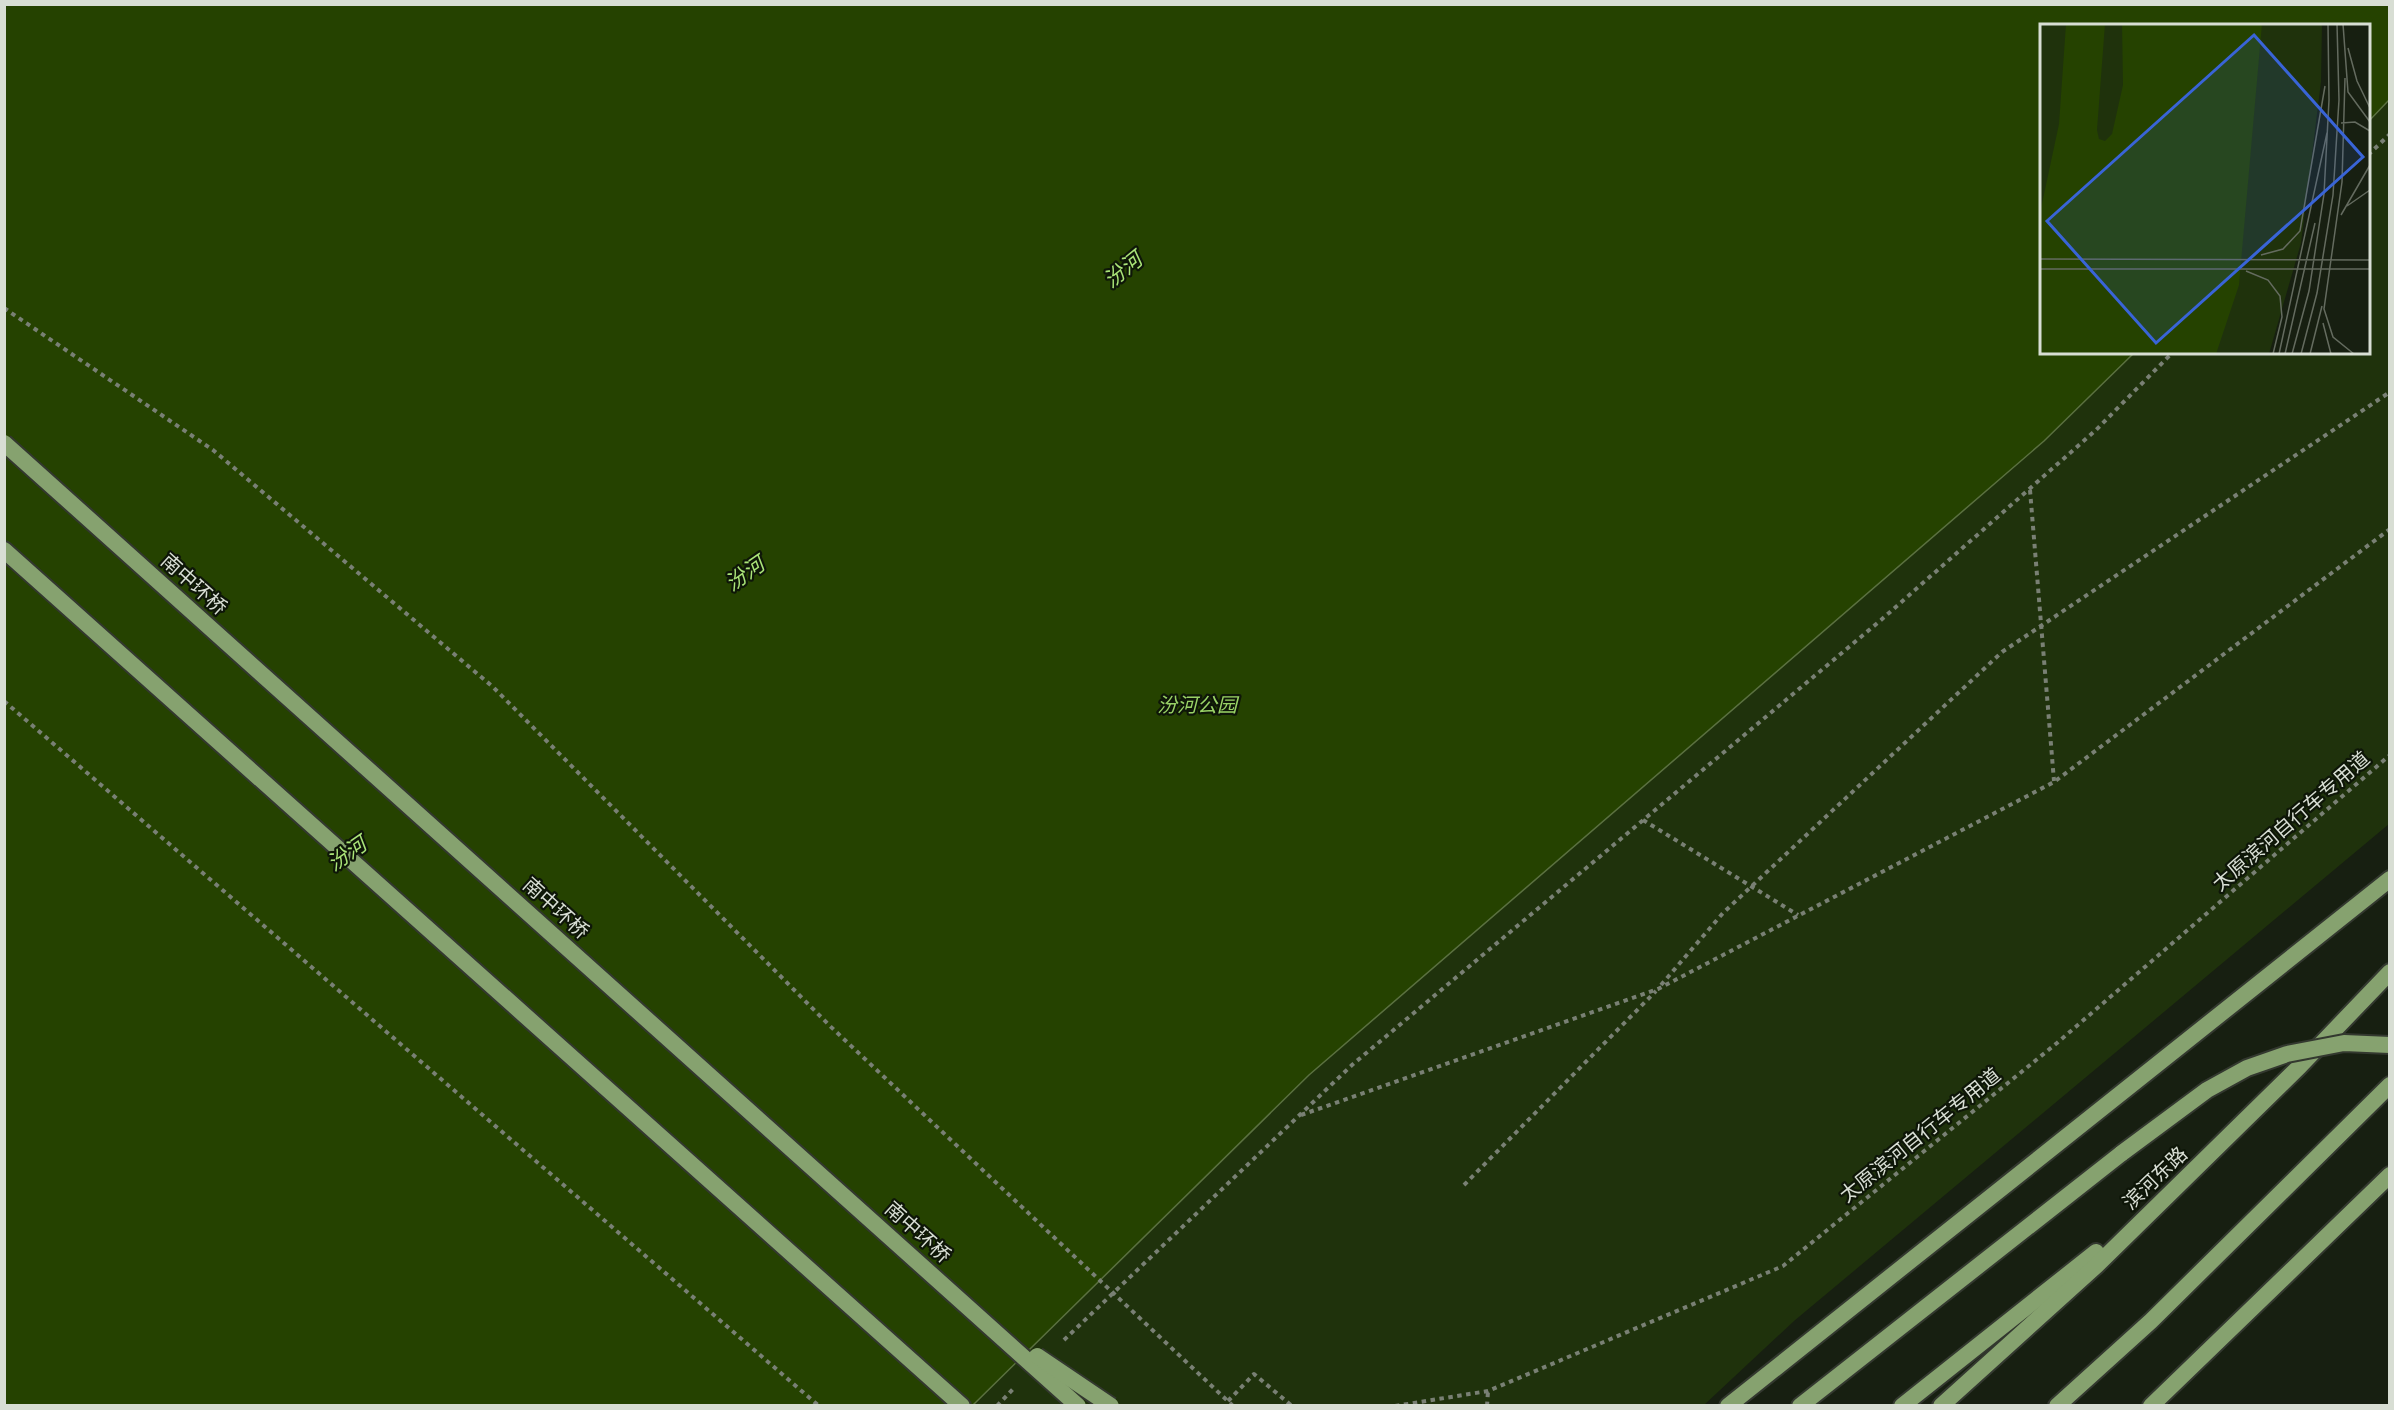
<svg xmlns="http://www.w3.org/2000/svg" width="2394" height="1410" viewBox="0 0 2394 1410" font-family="Merriweather,'Noto Sans SC',serif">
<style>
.green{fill:#1f320c;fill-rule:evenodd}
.water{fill:#254200;stroke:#5b7140;stroke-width:1.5}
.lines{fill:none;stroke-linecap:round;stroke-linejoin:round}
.trunk-casing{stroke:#33382f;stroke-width:20}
.path{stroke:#798074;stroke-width:4;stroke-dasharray:4.5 4.5;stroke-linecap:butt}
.trunk{stroke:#86a26f;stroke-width:16}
.trunk-bridge-casing{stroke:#33382f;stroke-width:20;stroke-linecap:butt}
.path-bridge{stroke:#798074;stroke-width:4;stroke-dasharray:4.5 4.5;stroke-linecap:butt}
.trunk-bridge{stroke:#86a26f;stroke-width:16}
.labels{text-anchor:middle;stroke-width:4.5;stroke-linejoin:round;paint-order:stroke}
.street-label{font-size:20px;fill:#d8ded4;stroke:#0e1608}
.park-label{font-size:20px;font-style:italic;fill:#99d266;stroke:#0e1608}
.water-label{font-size:21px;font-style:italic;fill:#abe579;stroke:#0e1608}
.inset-road{fill:none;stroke:#646b5f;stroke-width:1.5}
.view{fill:#3964d7;fill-opacity:0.15;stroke:#3964d7;stroke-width:3}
.inset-edge{fill:none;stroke:#d8ded4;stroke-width:3}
</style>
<rect width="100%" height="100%" fill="#171f11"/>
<path class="green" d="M5,5H2389V824L1794,1321L1704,1405L5,1406ZM2042,26H2368V352H2042Z"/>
<path class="water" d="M5,5H2389V100L2369,121L2368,26H2042V352L2134,353L2044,441L1309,1075L973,1405L5,1406Z"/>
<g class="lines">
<defs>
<g id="trunk">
<path d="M4,550L962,1406"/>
<path d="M1728,1406L2390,879"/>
<path d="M1800,1406L2122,1153"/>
<path d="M1902,1406L2096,1252"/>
<path d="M1941,1406L2097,1265L2300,1066L2390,972"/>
<path d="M2057,1406L2151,1321L2390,1085"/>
<path d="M2151,1406L2390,1175"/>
</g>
</defs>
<use href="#trunk" class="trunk-casing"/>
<g class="path">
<path d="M2368,155L2390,134"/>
<path d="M2030,490L2054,781"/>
<path d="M4,701L819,1406"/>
<path d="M1643,820L1798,915"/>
<path d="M1661,985L1723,913L2002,652L2390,392"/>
<path d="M1301,1115L1658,989L2054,782L2390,529"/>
<path d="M1464,1185L1656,991"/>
<path d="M1064,1340L1352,1065L1881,620L2096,430L2173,352"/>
<path d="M1228,1401L1254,1374L1292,1406"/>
<path d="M997,1406L1015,1387"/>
<path d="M1395,1406L1488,1391L1783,1266L2057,1043L2390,755"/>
<path d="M1487,1406L1488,1391"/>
</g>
<use href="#trunk" class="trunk"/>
<defs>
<g id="trunk-bridge">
<path d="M4,443L1078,1406"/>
<path d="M2122,1153L2207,1090L2247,1068L2287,1054L2344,1043L2390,1045"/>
<path d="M1037,1356L1111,1406"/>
</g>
</defs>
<use href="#trunk-bridge" class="trunk-bridge-casing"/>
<path class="path-bridge" d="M4,308L213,450L493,687L830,1026L1233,1406"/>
<use href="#trunk-bridge" class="trunk-bridge"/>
</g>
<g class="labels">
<g class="street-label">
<text transform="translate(194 584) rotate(42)" y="7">南中环桥</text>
<text transform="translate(2291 821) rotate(-41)" y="7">太原滨河自行车专用道</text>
<text transform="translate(556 908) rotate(42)" y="7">南中环桥</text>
<text transform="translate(1920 1135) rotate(-39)" y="7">太原滨河自行车专用道</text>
<text transform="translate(2155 1178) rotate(-44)" y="7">滨河东路</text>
<text transform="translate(918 1232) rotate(42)" y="7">南中环桥</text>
</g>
<g class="park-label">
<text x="1197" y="712">汾河公园</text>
</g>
<g class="water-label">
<text transform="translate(1123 270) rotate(-39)" y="7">汾河</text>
<text transform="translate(745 574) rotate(-35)" y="7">汾河</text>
<text transform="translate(347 854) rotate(-35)" y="7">汾河</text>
</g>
</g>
<g transform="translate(2040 24)">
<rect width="330" height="330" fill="#171f11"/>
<path d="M0,0H282L281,58L261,219L229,330H0Z" fill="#1f320c"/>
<path d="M26,0H65L57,106L59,115L65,117L72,110L83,61L82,0H222L199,261L176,330H0V189L19,100Z" fill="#254200"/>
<path class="inset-road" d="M303,0L308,68L330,98M308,24L317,57L330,84M305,54L302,158L284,285L293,313L314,330M301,99L315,98L330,107M307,182L330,166M301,191L330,141M221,231L243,225L260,207L285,62M0,235L330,236M0,245H330M206,247L228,256L240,272L242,293L233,330M283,299L291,330M239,330L287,109M245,330L275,199M252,330L269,267L284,170L289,76L288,0M261,330L277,269L293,171L299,76L297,0M270,330L282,282"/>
<path class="view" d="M214,11L323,133L116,319L7,197Z"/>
<rect width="330" height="330" class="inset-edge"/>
</g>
<rect width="2394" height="1410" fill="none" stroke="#d8ded4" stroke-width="12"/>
</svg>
